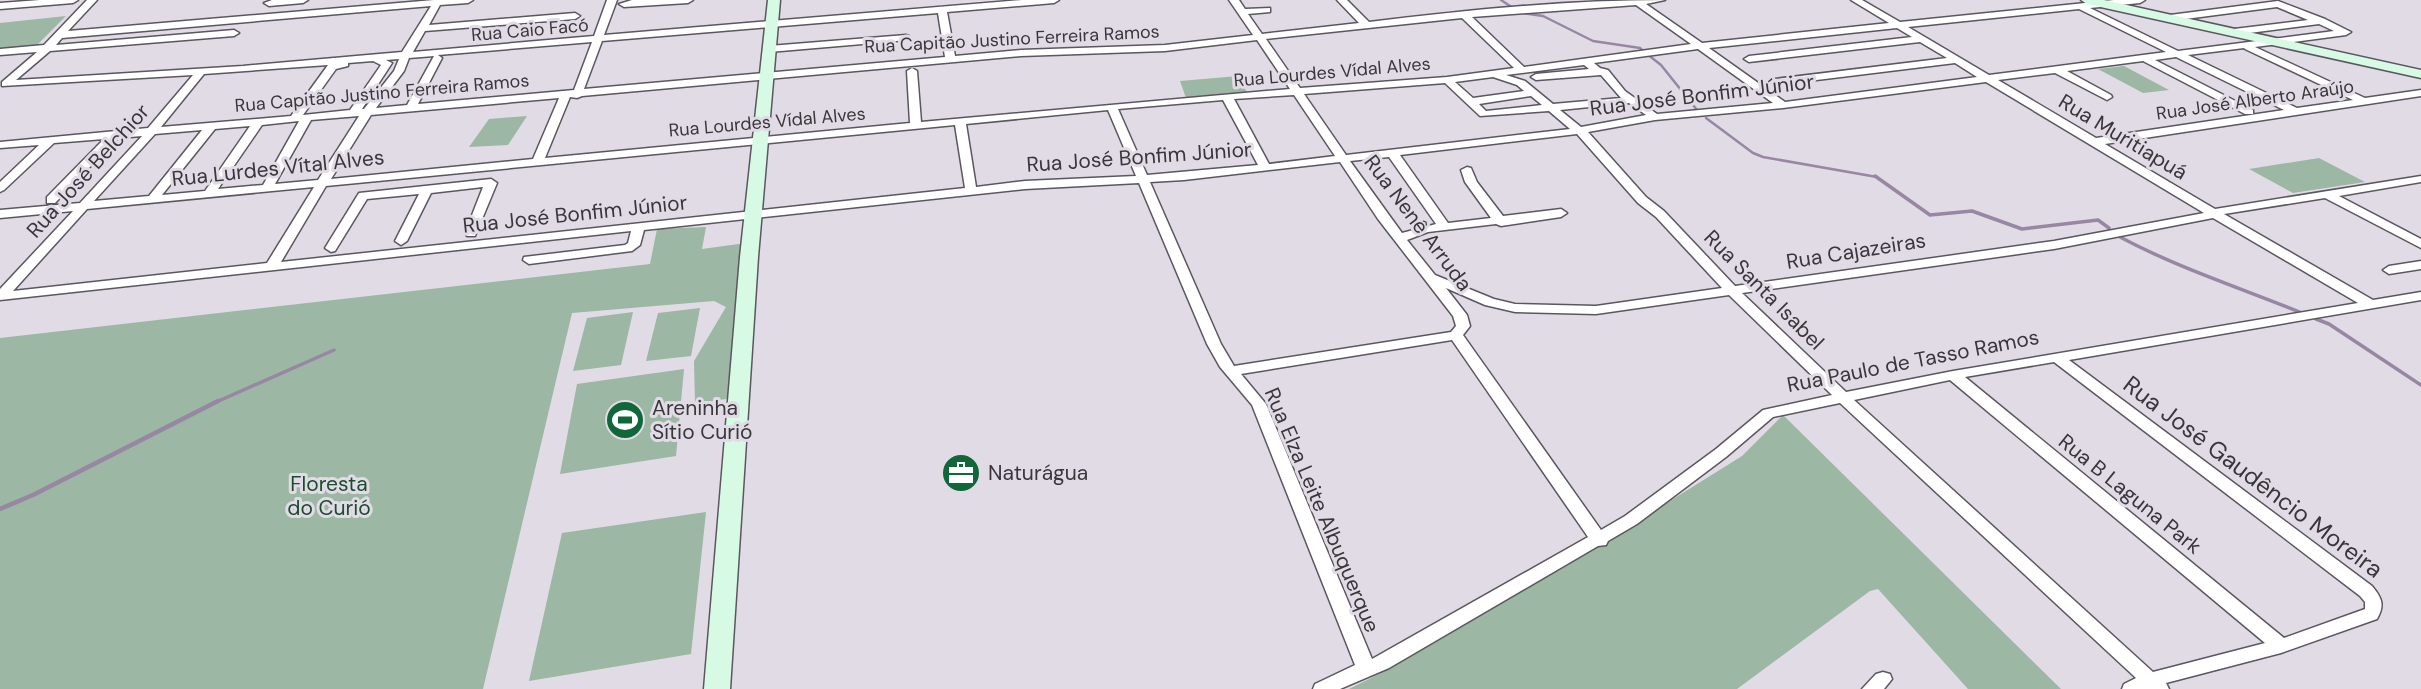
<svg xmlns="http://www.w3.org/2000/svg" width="2421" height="689" viewBox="0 0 2421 689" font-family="'DM Sans',sans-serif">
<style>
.green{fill:#9cb7a3}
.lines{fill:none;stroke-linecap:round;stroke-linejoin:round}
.stream-far2{stroke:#9787a3;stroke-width:2.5}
.stream-far1{stroke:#9787a3;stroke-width:3.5}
.stream{stroke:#9787a3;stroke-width:4.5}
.street-casing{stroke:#5b565f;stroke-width:3}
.secondary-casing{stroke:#5b565f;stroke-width:3}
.street{fill:#fff;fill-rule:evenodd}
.secondary{fill:#d6fae3;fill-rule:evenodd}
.labels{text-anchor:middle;stroke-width:6;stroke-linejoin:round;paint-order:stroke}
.far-street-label{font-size:18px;fill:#39373b;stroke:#e1dbe6}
.street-label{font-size:21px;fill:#39373b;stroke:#e1dbe6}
.poi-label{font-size:21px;fill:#39373b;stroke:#e1dbe6;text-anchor:start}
.park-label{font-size:21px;fill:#1a4c2e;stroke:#e1dbe6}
.near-street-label{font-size:24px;fill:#39373b;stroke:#e1dbe6}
</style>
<rect width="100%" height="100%" fill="#e1dbe6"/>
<g class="green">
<path d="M66,16L36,46L0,50V23Z"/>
<path d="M2124,66L2169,90L2143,93L2098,69Z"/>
<path d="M1238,76L1248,94L1186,98L1180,81Z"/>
<path d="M527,116L508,145L469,147L489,119Z"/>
<path d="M2319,158L2365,182L2293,193L2249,169Z"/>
<path d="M706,227L702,249L746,243L732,398L695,404L694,361L726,307L714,301L572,313L483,689H0V338L650,264L657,229Z"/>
<path d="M700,308L691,356L646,361L658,313Z"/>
<path d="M633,312L621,365L573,371L587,318Z"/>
<path d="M684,369L676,456L560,474L577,384Z"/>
<path d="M1783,415L2061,689H1968L1878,589L1870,591L1737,689H1349L1385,671L1601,544L1742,456Z"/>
<path d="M706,512L691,654L529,681L562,533Z"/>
</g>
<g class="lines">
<g class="stream-far2">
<path d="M1501,0L1513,8"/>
<path d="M1523,13L1543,16L1593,41L1640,48L1644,52"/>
<path d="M1647,54L1661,65L1697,110"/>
<path d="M1706,118L1753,153L1763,157L1877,177"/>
</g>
<g class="stream-far1">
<path d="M1875,176L1930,215L1972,211L2022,229L2098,220L2109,228"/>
<path d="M2120,237C2178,268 2241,288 2302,313"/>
<path d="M2316,319L2329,324L2421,385"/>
<path d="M214,403L334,350"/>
</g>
<path class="stream" d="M0,509L33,495L218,401"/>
<defs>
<g id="street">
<path d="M40,0H78L73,3L0,9V3Z"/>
<path d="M87,0H97L68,31L434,0H473L468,3L440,5L429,25L575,13L580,16L575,19L425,31L413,52L594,36L607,0H617L604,35L1022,0H1059L1054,3L947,12L955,56L1021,50L1165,45L1253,35L1229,0H1239L1245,9L1270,8V12L1248,14L1262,34L1359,23L1337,0H1347L1369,22C1467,10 1566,0 1665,0L1646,4L1702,43L1889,23L1851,0H1862L1900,22L2114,0H2145L2140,3L2090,8L2178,51L2334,31L2319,24L2234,35L2229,32L2234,29L2308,20L2277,7L2170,21L2165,18L2170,15L2278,1L2325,19L2351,32L2346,35L2255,47L2365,98L2421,90V96L2105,144L2215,209L2421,176V182L2339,196L2421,239V248L2325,198L2224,214L2373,300L2421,292V300L2069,360L2372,586C2382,598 2385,605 2377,619L2281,653L2166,683L2169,689H2122L2124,684L2136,678L1840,403L1773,417L1726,457L1637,524L1608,541L1606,545L1598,546L1389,668L1340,689H1313L1315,684L1355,665L1252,405L1220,367L1207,344L1139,183L1025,189L644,230L640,245L632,251L529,264L523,260L524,257L625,245L628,243L631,231L0,300V289L73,211L0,218V210L80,203L142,136L118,138L55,203H47V197L104,139L54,143L4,190L0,192V182L39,145L0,148V142L148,128L193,75L2,86V82L37,52L0,55V49L44,45ZM1636,5L1691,44L1524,67L1472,17ZM431,6L402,52L243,66L16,80L50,51L234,36L239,33L234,30L56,45L62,38ZM2079,9L2166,52L1989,75L1908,27ZM938,13L945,57L584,89L602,41ZM1462,18L1514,68L1447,77L1300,88L1266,39ZM1897,28L1912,37L1749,56L1744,59L1749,62L1920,42L1947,58L1775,79L1770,82L1775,85L1955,63L1977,77L1785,102L1709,48ZM1257,40L1290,89L921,122L917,71L912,68L907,71L910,123L545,158L570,97L577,98L582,96L1021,56L1165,51ZM592,42L574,90L418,104L442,58L438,55ZM2244,48L2245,49L2353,100L2297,108L2188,55ZM1698,49L1773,103L1657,114L1625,91L1608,70L1600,68L1594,63ZM434,56L407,105L376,108L404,71L409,58ZM2176,57L2284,110L2096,138L1998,80L2055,73L2107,100L2112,97L2111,95L2067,71L2143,61L2245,114H2253V110L2155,60ZM399,59L394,71L364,109H362L392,63L386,60ZM373,61L381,65L350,110L303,115L336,69L348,66V63ZM328,65L291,116L161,127L204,74ZM1584,65L1589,69L1536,74L1531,77L1536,80L1601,75L1621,98L1553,104L1525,81L1506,75ZM1493,77L1517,85L1524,91L1473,98L1455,82ZM1986,82L2204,213L2054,241L1735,286L1664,211L1646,197L1588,132L1655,120L1783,108ZM1445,83L1480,116L1549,111L1570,129L1346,155L1304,94ZM1294,95L1335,156L1269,164L1234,99ZM1531,96L1542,105L1486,111L1479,104ZM559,98L533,159L331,179L371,115ZM1223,100L1258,165L1147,175L1118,109ZM1629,103L1646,115L1581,127L1560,110ZM1108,110L1136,176L1025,181L976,187L966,124ZM359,116L318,180L275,184L311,120ZM299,121L263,185L218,189L262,125ZM955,125L965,188L281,262L326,186ZM250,126L205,191L162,195L215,129ZM202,130L149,196L94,201L155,134ZM1577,134L1638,203L1656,217L1722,288L1596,306L1515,304L1494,299L1435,275L1407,240L1428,232L1496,224L1501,226L1561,217L1567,213L1561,209L1503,216L1477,182L1471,168L1467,167L1461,170L1465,182L1491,218L1448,223L1400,155ZM1389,157L1436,224L1402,233L1350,161ZM1340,162L1378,219L1453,316L1456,326L1451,332L1234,366L1221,344L1150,182L1184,180ZM314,187L267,263L13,291L87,209ZM2213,218L2358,303L1953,371L1846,392L1742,293L2054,249ZM1446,288L1485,305L1515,312L1596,314L1729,295L1832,395L1763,410L1716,449L1625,516L1601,530L1463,335L1470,326L1467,315ZM1452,340L1588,537L1372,659L1266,404L1241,374ZM2054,362L2360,596L2365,602V609L2284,638L1965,377ZM1950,380L2265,643L2153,672L1854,400Z"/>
<path d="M272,0H308L303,3L269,6L264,3Z"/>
<path d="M632,0H693L688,3L624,7L619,4Z"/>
<path d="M906,35L909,36V40L769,52L764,49L769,46Z"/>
<path d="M491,179L497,183L475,236H467L465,233L483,187L431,193L407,241L401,245L395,241L419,194L367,199L335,251L331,252L325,248L359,193Z"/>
<path d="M2421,261V269L2389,274L2383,270L2389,266Z"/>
<path d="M1883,672L1890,674L1892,679L1884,689H1862L1876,674Z"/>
</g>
<g id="secondary">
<path d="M768,0H780L758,257L730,689H704L740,257Z"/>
<path d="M2081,0H2104L2421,70V78L2087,4Z"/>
</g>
</defs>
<use href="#street" class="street-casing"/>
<use href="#secondary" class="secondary-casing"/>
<use href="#street" class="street"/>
<use href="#secondary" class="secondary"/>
</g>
<defs>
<symbol id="stadium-disc" viewBox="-11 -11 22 22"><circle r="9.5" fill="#106739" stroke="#e1dbe6"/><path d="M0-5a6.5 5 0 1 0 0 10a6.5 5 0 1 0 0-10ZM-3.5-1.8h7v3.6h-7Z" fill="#fff"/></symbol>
<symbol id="office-disc" viewBox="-11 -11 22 22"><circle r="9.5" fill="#106739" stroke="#e1dbe6"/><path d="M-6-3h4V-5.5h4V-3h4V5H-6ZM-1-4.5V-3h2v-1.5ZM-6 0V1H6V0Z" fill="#fff"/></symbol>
</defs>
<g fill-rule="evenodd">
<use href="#stadium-disc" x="603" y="398" width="44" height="44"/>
<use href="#office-disc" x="939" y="451" width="44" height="44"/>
</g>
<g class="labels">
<g class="far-street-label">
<text transform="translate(530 30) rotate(-5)" y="6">Rua Caio Facó</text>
<text transform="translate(1012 39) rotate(-3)" y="6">Rua Capitão Justino Ferreira Ramos</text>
<text transform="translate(1332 72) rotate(-5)" y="6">Rua Lourdes Vídal Alves</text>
<text transform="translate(382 93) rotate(-5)" y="6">Rua Capitão Justino Ferreira Ramos</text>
<text transform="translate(2255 100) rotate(-8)" y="6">Rua José Alberto Araújo</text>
<text transform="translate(767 122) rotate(-5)" y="6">Rua Lourdes Vídal Alves</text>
</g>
<g class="street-label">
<text transform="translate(1702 95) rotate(-7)" y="7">Rua José Bonfim Júnior</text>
<text transform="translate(2123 137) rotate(31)" y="7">Rua Muritiapuá</text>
<text transform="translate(1139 157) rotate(-4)" y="7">Rua José Bonfim Júnior</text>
<text transform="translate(278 168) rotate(-6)" y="7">Rua Lurdes Vítal Alves</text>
<text transform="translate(88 171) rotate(-48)" y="7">Rua José Belchior</text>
<text transform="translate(575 214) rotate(-6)" y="7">Rua José Bonfim Júnior</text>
<text transform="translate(1418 223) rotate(53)" y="7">Rua Nenê Arruda</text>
<text transform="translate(1856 251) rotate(-9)" y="7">Rua Cajazeiras</text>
<text transform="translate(1764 290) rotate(45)" y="7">Rua Santa Isabel</text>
<text transform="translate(1913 361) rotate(-11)" y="7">Rua Paulo de Tasso Ramos</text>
<text transform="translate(2130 494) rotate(39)" y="7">Rua B Laguna Park</text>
<text transform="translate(1322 510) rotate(67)" y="7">Rua Elza Leite Albuquerque</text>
</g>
<g class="poi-label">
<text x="652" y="415">Areninha<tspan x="652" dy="24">Sítio Curió</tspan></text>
<text x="988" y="480">Naturágua</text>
</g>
<g class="park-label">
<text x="329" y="491">Floresta<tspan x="329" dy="24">do Curió</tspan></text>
</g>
<g class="near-street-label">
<text transform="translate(2253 477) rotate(37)" y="8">Rua José Gaudêncio Moreira</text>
</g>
</g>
</svg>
